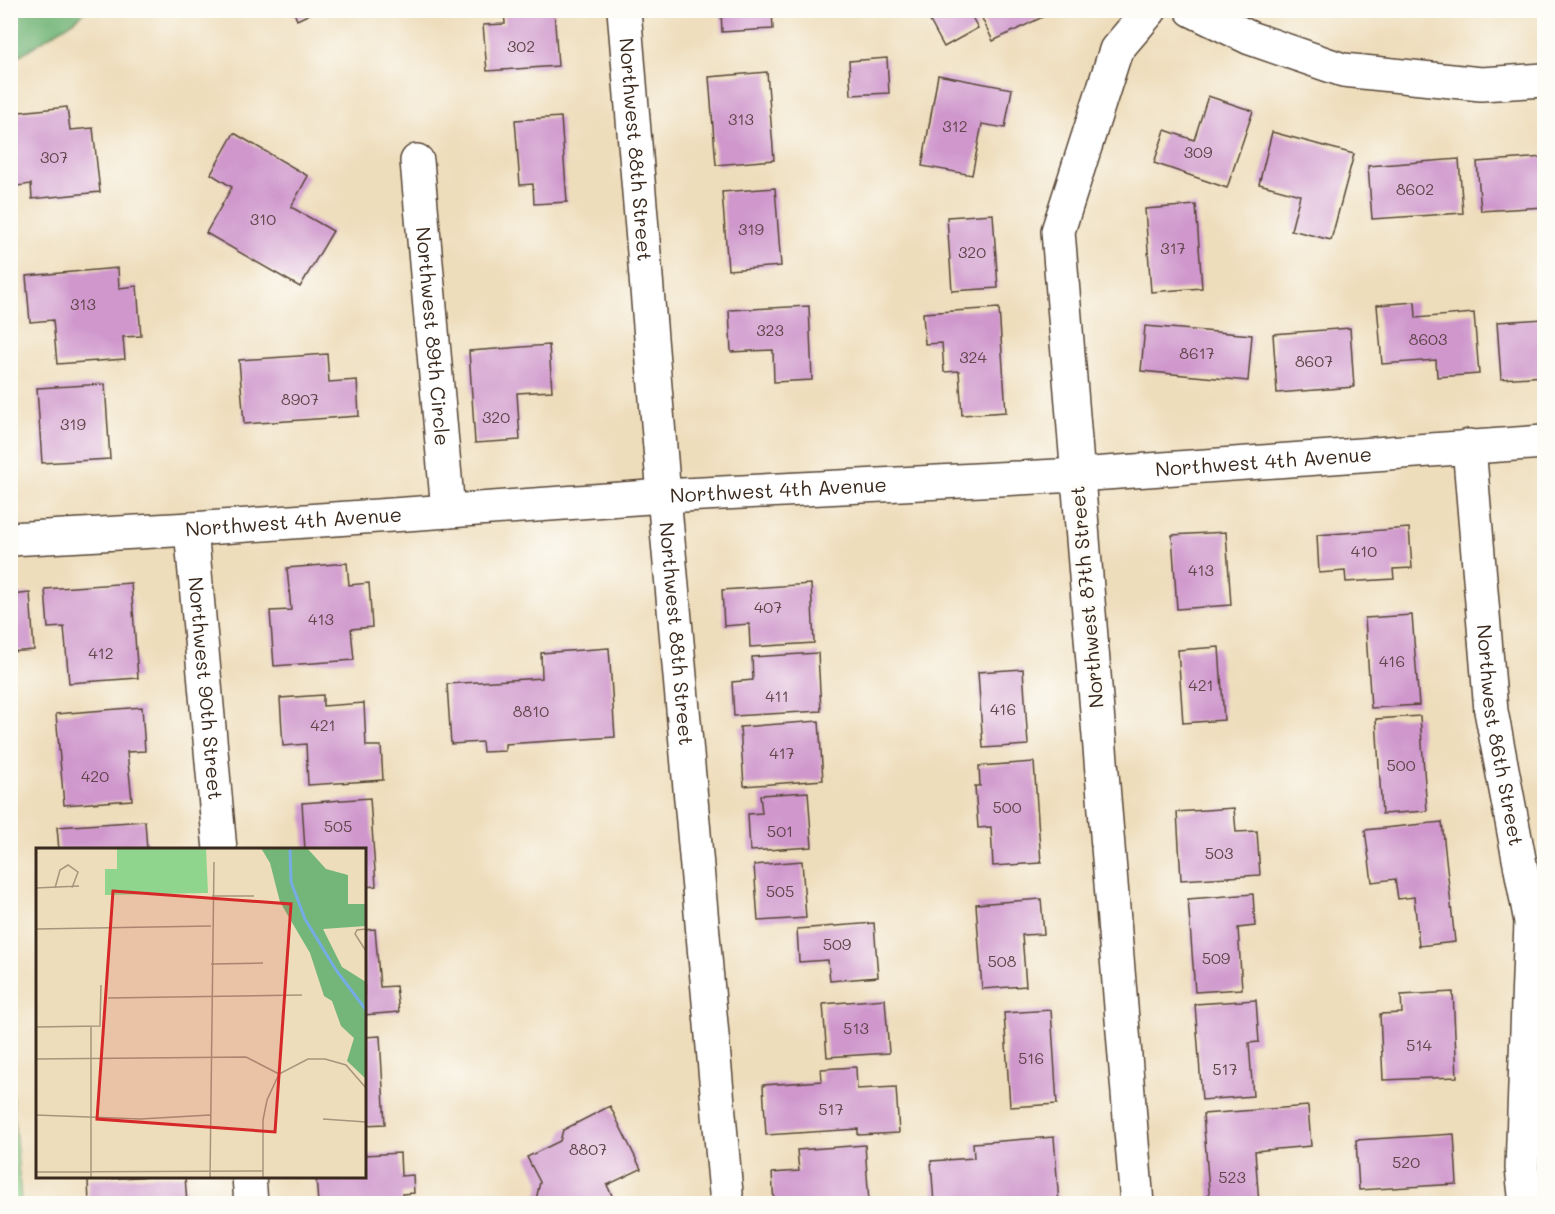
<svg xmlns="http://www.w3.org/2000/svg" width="1555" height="1214" viewBox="0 0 1555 1214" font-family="Mali,sans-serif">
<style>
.green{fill:#90d58e;stroke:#668056;stroke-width:1.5}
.forest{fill:#74b679;stroke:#58704c;stroke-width:1.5}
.building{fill:#cf97cc}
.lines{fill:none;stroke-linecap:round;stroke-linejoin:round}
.street-casing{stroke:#564536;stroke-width:36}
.street{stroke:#fff;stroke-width:33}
.labels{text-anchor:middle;stroke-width:6;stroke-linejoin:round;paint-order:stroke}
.number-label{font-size:16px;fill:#60454a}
.street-label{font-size:20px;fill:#3b2a1e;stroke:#fdfcf7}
.inset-river{fill:none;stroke:#76ace4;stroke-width:3}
.inset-road{fill:none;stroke:#a6957c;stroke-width:1.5}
.view{fill:#d62828;fill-opacity:0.15;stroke:#d62828;stroke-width:3}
.inset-edge{fill:none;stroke:#3b2a1e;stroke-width:3}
</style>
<rect width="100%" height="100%" fill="#fdfcf7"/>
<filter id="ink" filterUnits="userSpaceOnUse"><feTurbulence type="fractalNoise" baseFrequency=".0167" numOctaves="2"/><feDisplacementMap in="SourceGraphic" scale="12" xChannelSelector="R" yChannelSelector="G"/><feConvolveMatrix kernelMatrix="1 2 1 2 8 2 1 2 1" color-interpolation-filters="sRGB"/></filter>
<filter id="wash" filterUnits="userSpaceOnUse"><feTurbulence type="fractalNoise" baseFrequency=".008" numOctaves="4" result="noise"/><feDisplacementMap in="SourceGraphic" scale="24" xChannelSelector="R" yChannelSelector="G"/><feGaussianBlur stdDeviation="1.35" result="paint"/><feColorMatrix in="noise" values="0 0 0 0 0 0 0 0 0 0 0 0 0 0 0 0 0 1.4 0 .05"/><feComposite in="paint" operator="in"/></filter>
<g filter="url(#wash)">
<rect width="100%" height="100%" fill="#edb"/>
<path class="green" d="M11,1080L21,1203H11Z"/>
<path class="forest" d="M11,10H86V11L74,21L11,61Z"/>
<g id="blocks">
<g class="building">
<path d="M293,10H318L297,20Z"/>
<path d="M504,10H554L558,66L487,71L483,25L505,24Z"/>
<path d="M721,10H772L773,29L722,32Z"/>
<path d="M924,10H968L978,28L944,47Z"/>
<path d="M978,10H1057L993,41Z"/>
<path d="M887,58L889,93L851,95L849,61Z"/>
<path d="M767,72L774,160L716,165L709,77Z"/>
<path d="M938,75L1012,89L1005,128L982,124L972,175L922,166Z"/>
<path d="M1208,96L1253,111L1227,188L1154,163L1165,130L1194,140Z"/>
<path d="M67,107L70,130L93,128L100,192L32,199L31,184L10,187V113Z"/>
<path d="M561,117L567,202L534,204L533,184L520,185L515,120Z"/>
<path d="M1272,132L1354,154L1331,240L1291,230L1300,195L1259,184Z"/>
<path d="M234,133L308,176L291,207L333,231L300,287L206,233L232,187L211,174Z"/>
<path d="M1544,157V207L1481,211L1477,162Z"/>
<path d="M1459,159L1463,213L1372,219L1368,166Z"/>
<path d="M775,188L781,266L728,270L722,192Z"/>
<path d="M1196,205L1202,288L1151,292L1145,209Z"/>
<path d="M993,214L998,288L952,291L947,217Z"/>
<path d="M118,268L119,288L137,286L141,336L123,337L125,359L57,364L53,320L30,322L26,276Z"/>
<path d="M1415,302L1416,318L1474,313L1479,374L1437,377L1436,360L1382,364L1377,305Z"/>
<path d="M809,306L812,380L774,382L773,350L731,352L729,310Z"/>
<path d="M999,308L1006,412L962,415L959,371L944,372L942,343L925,344L923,313Z"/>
<path d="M1544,319V376L1501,379L1497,322Z"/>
<path d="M1145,326L1252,335L1248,381L1141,371Z"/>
<path d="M1350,328L1354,387L1277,393L1273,334Z"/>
<path d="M549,345L552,391L517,393L520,440L475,443L469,351Z"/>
<path d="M327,354L329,382L357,380L359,416L244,424L239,360Z"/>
<path d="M105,384L110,459L42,463L37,388Z"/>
<path d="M1409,528L1412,568L1393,569L1394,579L1346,582L1345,571L1319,573L1317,535Z"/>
<path d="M1226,532L1231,605L1177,609L1172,535Z"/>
<path d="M347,563L349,585L369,583L372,627L351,629L354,660L274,666L270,611L291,610L287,568Z"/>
<path d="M131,583L138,678L69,683L64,627L48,628L45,589Z"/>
<path d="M811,584L814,643L750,647L749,624L724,626L722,590Z"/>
<path d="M30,593L34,650L10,652V595Z"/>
<path d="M1412,615L1419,705L1371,708L1365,618Z"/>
<path d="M1219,647L1224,720L1183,723L1178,650Z"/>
<path d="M609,648L615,737L505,744V751L483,752L482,742L451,744L447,684L542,678L541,653Z"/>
<path d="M818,653L821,711L734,716L732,682L753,680L752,657Z"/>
<path d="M1023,669L1028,745L983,748L978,672Z"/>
<path d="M323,695V706L364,703L366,746H381L383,780L308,785L306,744L283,746L280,698Z"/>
<path d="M142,707L145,751L127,752L132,800L64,805L56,714Z"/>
<path d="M1420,716L1427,811L1382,814L1376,719Z"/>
<path d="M819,721L823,780L744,786L740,727Z"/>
<path d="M1034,762L1041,863L993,866L991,827L978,828L975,786H980L979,766Z"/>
<path d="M808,792L812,847L750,851L748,814L762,813L760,795Z"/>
<path d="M370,798L376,886L364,887V850H305L302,803Z"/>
<path d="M1234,808L1236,832L1257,831L1260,875L1181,880L1177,812Z"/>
<path d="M145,821L147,850H59L57,827Z"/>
<path d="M1442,822L1455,942L1419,946L1414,897L1398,899L1395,879L1372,882L1365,830Z"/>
<path d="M802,861L806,918L758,921L754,865Z"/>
<path d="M1253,894L1255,926L1238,928L1242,989L1195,992L1188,899Z"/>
<path d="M1041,899L1044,934L1022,935L1026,986L982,989L976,904Z"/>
<path d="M874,923L878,977L830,981L828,960L799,962L797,929Z"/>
<path d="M375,929L380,987L396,986L399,1012L364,1015V930Z"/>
<path d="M1453,992L1457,1077L1383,1080L1380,1014L1402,1013L1401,995Z"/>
<path d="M885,999L889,1053L827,1057L823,1004Z"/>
<path d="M1256,1000L1259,1042L1249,1043L1253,1096L1202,1100L1195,1004Z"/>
<path d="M1051,1010L1057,1104L1010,1107L1004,1013Z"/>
<path d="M380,1036L385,1124L364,1125V1037Z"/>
<path d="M856,1067L857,1089L896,1087L899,1133L858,1135V1129L766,1135L763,1085L822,1081L821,1069Z"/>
<path d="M610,1106L641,1169L607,1185L616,1204H535L540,1182L527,1157L560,1141L563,1130Z"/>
<path d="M1308,1106L1311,1146L1255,1151L1259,1204H1210L1203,1114Z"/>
<path d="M1454,1134L1457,1184L1359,1190L1356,1140Z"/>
<path d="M1054,1137L1059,1204H934L931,1161L974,1158L973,1143Z"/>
<path d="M865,1145L869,1203L774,1204L772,1173L799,1171L797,1150Z"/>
<path d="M400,1153L401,1176L413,1175L414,1193L402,1194V1204H318L316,1176H364V1155Z"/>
<path d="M152,1176H185L187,1204H89L88,1180Z"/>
</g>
</g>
</g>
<g filter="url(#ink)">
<use href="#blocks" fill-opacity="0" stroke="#564536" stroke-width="1.5"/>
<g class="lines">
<defs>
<g id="street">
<path id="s1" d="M624,10L664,496L726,1193"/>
<path d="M1192,10L1250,38L1343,70L1481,84L1544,80"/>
<path id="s2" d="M417,161L448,511"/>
<path id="s3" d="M1469,446L1491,711L1531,922L1522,1168L1526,1204"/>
<path id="s4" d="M191,529L220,850"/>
<path id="s5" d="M10,539L191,529L664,496L1077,475L1544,442"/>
<path d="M249,1176L251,1204"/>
<path d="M1137,1204L1058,231L1116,50L1150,10"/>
</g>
</defs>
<use href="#street" class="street-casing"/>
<use href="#street" class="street"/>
</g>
</g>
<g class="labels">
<g class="number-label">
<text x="521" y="52">302</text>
<text x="741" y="125">313</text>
<text x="955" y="132">312</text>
<text x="1198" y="158">309</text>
<text x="54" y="163">307</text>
<text x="1415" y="195">8602</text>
<text x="263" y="225">310</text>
<text x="751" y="235">319</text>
<text x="1173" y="254">317</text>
<text x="972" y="258">320</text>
<text x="83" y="310">313</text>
<text x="770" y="336">323</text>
<text x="1428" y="345">8603</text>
<text x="1197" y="359">8617</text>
<text x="973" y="363">324</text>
<text x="1314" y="367">8607</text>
<text x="300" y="405">8907</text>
<text x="496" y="423">320</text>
<text x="73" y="430">319</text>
<text x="1364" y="557">410</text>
<text x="1201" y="576">413</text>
<text x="768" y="613">407</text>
<text x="321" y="625">413</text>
<text x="101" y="659">412</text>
<text x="1392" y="667">416</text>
<text x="1201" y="691">421</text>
<text x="777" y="702">411</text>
<text x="1003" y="715">416</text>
<text x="531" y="717">8810</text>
<text x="323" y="731">421</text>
<text x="782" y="759">417</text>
<text x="1401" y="771">500</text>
<text x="95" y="782">420</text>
<text x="1007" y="813">500</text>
<text x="338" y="832">505</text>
<text x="780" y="837">501</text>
<text x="1219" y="859">503</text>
<text x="780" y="897">505</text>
<text x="837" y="950">509</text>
<text x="1216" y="964">509</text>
<text x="1002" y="967">508</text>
<text x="856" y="1034">513</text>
<text x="1419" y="1051">514</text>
<text x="1031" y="1064">516</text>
<text x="1225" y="1075">517</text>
<text x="831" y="1115">517</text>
<text x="588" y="1155">8807</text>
<text x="1406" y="1168">520</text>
<text x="1232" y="1183">523</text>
</g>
<g class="street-label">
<text dy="7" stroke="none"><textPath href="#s1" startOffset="140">Northwest 88th Street</textPath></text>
<text dy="7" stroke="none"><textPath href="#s2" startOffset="176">Northwest 89th Circle</textPath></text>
<text dy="7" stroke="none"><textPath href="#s5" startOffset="1256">Northwest 4th Avenue</textPath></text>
<text dy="7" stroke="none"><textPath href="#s5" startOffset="770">Northwest 4th Avenue</textPath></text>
<text dy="7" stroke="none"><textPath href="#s5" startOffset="284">Northwest 4th Avenue</textPath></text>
<text transform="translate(1087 597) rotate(-95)" y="7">Northwest 87th Street</text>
<text dy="7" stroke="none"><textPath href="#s1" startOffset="626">Northwest 88th Street</textPath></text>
<text dy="7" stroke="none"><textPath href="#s4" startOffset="160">Northwest 90th Street</textPath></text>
<text dy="7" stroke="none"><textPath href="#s3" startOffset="291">Northwest 86th Street</textPath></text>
</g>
</g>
<g transform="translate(36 848)">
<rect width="330" height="330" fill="#edb"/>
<path d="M81,0H170L172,45L69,47V21H81Z" fill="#90d58e"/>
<path d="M225,0H271L290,21L312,27V56H330V78L287,81L306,119L330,134V231L311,213L318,190L305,178L296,153L288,148L274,105L244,54L234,15Z" fill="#74b679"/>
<path class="inset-river" d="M254,0L255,34L269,71L300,122L330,162"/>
<path class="inset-road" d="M0,40L43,38M19,40L24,22L32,17L42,24L36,40M176,48H218M0,81L175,78M330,81L321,82L319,86L330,103M175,116L227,115M72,150L266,147M0,179L64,178L65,137M0,211L210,209L243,226M0,267L104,271L174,267M287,271L330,274M0,324L227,323M55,330V178M174,330L178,14M227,330V272L231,252L243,226L272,211H289L310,217L330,240"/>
<path class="view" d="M77,43L255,56L239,284L61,271Z"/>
<rect width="330" height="330" class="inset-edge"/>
</g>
<rect width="1555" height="1214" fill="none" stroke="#fdfcf7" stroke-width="36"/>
</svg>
